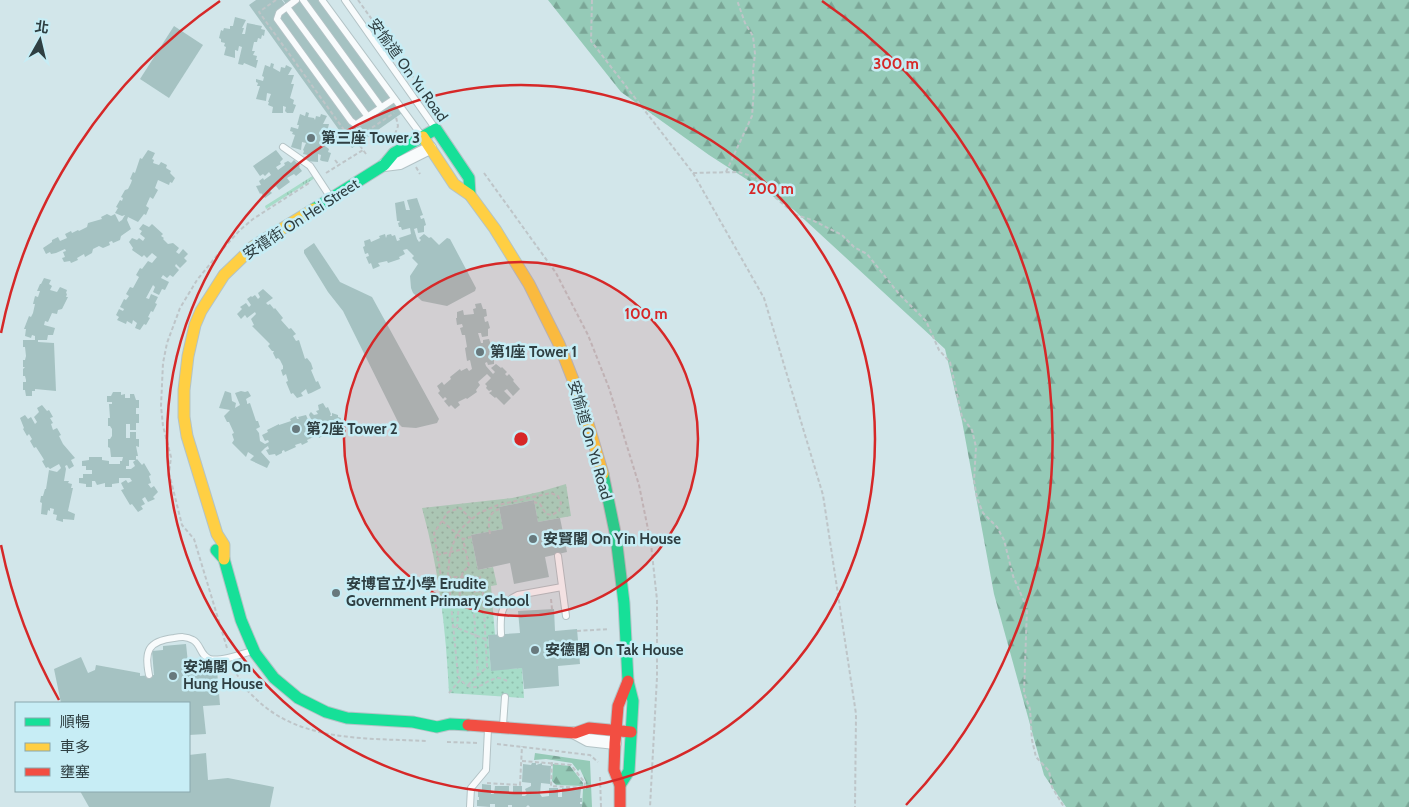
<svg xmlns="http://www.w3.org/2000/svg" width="1409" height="807" viewBox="0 0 1409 807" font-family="Cabin,'Noto Sans TC',sans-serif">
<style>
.grass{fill:url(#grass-tufts)}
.forest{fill:url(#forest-firs)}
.garden{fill:url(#garden-dots)}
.building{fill:#a5c2c2}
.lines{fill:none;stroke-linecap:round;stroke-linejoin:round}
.lane-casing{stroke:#b3c3c6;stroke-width:8}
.street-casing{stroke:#b3c3c6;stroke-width:14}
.fast-casing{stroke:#b3c3c6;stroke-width:13}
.slow-casing{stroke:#b3c3c6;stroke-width:13}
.jam-casing{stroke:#b3c3c6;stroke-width:13}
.path{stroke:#bec5c8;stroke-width:2;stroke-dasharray:4 2.5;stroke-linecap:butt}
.lane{stroke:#f8fbfc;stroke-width:6}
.street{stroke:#f8fbfc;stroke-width:12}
.fast{stroke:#16e098;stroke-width:11}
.slow{stroke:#ffcf43;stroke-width:11}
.jam{stroke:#f24e42;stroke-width:11}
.ring{fill:none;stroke:#d62828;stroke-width:2.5}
.poi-dot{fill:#68797d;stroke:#c7edf5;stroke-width:2}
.labels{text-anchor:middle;stroke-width:5;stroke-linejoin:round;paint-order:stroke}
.street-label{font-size:15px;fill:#2f3f42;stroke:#c7edf5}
.poi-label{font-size:15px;font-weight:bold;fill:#2f3f42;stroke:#c7edf5;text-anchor:start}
.centre{fill:#d62828;stroke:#c7edf5;stroke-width:2.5}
.ring-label{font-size:15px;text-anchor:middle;font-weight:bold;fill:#d62828;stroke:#c7edf5;stroke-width:5;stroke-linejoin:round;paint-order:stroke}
</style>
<defs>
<pattern id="grass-tufts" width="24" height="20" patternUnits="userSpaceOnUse" patternTransform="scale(1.25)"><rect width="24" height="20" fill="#a6dcc8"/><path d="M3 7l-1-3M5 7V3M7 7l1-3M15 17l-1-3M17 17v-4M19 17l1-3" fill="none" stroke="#8fbead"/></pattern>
<pattern id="forest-firs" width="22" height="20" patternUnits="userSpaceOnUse" patternTransform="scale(1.25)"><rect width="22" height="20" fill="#95cab7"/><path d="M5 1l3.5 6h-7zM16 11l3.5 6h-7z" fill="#7aa596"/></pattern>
<pattern id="garden-dots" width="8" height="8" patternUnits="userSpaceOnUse" patternTransform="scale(1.25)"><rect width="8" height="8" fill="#a6dcc8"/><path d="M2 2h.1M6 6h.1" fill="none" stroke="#8fbead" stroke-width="1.8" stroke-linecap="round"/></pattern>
</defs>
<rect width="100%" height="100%" fill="#d2e6ea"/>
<path class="grass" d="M314,175L315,178L266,209L265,206Z"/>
<g class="forest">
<path d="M548,0H1409V807H1066L1044,775L994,594L962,421L945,349L794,210L709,155L621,92Z"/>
<path d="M535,753L590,761L592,807H582L583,789H586V782L580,769L578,771L572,763L546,759L534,760Z"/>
<path d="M553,764L570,766L583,783V786L556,785L552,781Z"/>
</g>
<path class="garden" d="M566,484L571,516L538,522L534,500L499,507L503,529L471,535L478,570L493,567L497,585L491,586L495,635L488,636L491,670L522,668L524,698L449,693C446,630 439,569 422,508L512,498L539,492Z"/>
<g class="building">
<path d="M256,0H282L348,91L283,0H323L405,111L365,139L284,28L364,140L352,148L249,5Z"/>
<path d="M235,17L246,20L242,28H244L242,34H245L247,23L262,26L261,29L265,30L264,36L262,35L261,39L258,38L257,42H254L252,51H255L253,55L257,56L256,60H258L256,68L244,63L243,65L238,64L242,47L239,46L238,51L235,50V58L224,55L226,47L224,46L225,43L221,42V39L219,38L221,30L223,31L224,28L230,29V26H233Z"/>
<path d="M174,26L203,45L169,98L140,79Z"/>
<path d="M271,63L274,64L273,68L280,72L281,67L285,68L286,65L292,68L288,75H294L291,84H294L290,98L294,100L293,104L296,105L293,113H287L285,111L286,107L283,106V113H272L273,107L268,105L269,102H268L271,94L267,93L266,101L256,99L260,86H257L258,83L256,82V79L263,81L264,77L262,76L265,65L270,67Z"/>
<path d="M306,112L309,113L308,117L314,118L315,120L316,116L320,117L321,114L327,116L323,124H329L327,132L329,133L325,146L329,149L328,152L331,153L328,162L322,161L320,160L321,155L318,154V162L306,161L308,155L303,154L304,151L303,150L306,143L302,142L301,150L291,147L295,135L292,134L293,132L290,131L291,127L298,129L299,125H297L300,114L305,116Z"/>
<path d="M148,150L155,153L152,159L154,160L153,163L159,165L161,162L167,165L166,168L171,171L170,173L175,178L172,183L170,182L169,185L158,180L155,188L158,190L153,199L150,197L146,206L149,208L146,215L144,214L138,222L128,217L127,220L131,229L121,236L120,240L113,243L112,241L109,242L110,245L103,248L99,246L93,249L92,253L85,257L84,254L77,258L78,260L71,263L70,261L64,262L62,258L65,257L63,252L66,251L65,249L56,253L51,254L50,252L46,254L43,248L52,242V240L58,237L60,241L67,238L65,234L71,231L72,233L78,230L79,231L87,227L88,223L102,219L101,217L107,214L111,216L115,214L119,222L122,220L125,215L122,216L115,213L118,208L116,207L120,200L122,201L123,198L121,197L125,190L128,189L131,183L132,180L130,179L133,172L135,173L140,158L142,159Z"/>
<path d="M276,150L283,159L280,162L281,164L276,167L278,170L285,165L284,163L288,161L291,163L294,160L300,166L299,167L302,171L296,176L294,174L287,178L290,182L279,190L276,186L270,191L272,193L265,198L261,193L260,194L256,186L261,185L259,181L263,178L264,180L271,175L269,172L265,176L263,174L260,176L253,166Z"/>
<path d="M417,198L423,215L420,216L421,219L424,218L426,225L424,226V232L418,233L417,228L414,229L417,239L419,242L421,240L419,238L424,234L429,238L431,237L439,245L447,238L450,239L476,288L475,291L447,306L422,301L413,293L411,288L410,276L418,264L412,258L414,256L407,249L403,250L405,254L399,257L400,259L388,263L387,261L378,263L380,266L373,269L371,263L369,264L366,257L369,256L368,253L365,254L363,247L365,246L364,241L370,239L371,242L380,238L379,236L385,234L386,238L387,235L391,234L392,236L395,235L397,241L400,240L399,238L411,234L410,228L402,230L401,227H399L398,223L400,222L399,221H397L395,203L404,201L406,210H410L407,200Z"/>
<path d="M143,224L149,227L152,224L163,234L161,236L164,238L163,239L168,244L173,243L179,248L176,252L179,254L183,249L188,254L184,258L187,261L180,268L176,264L175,266L179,270L173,277L170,275L167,278L163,275L161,278L169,282L165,290L162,289L159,295L153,292L155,287L153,285L146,298L149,299L151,294L158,297L155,303L157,304L153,312L151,311L148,317L150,318L146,325L144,324L140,330L135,328L137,323L133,320L132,324L127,321L126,324L117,320L119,317L116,315L119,309L123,311L124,309L120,307L124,299L126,300L129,296L126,294L130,287L133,288L139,277L136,275L140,268L142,269L148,261L152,263L157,257L152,253L147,258L144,255L142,257L132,250L133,248L129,242L132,238L137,240L139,238L143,241L145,238L140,234L142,231L139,229Z"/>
<path d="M314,243L340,282L372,297L439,419L437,423L416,428L402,427L399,424L343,311L328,292L304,253V250Z"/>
<path d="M44,278L51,280L49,284L52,286L50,290L57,292L60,287L67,290L66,293L67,294L66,297H68L62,309L58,310L57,314L52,313L48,322L45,321L44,325L55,328L53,335H48L47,340H38V342L54,343L56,391L35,389V391H32V396H26L25,390H23V382H26V380L25,376H23V369L25,367H23V360H25L26,356L25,347H23V340H35V336L32,335L31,338L25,336L26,329H24L29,316L31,317L33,313L35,304H33L35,296L38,297L40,291H37L40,284H41Z"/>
<path d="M263,289L273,298L266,303L268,305L270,304L274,309L275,308L283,318L281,320L289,329L291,328L296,334L293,336L296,341L299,340L305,359L307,358L311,363L313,369L311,370L316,382L318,381L321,388L311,393L308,394L306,389L301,393L303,396L297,398L293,393L291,394L286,382L288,381L286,374L283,376L281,370L283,369V366L280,360L278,358L276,359L273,353L274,351H272L268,346L270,344L252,326L254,325L251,319L256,314L255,312L247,318L245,315L241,319L237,314L242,309L240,307L246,303L249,307L251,305L247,299L251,296L252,297L255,295L258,299L260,297L258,293Z"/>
<path d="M481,303L483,309H486L487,316L484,317L485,322L488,321L490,328L488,329V336L482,337L481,333H478L481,343H483V340L489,339L491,345H493L496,356L494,357V364L488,365L487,362L485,363L486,366L493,374L495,372L491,368L496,364L501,368L502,367L507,372L505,374L507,376L509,374L514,380L513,381L520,389L513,396L507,389L504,391L511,398L504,405L496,397L495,398L489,393L492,391L491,390L489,391L486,388L487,386L485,384L491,378L487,374L478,382L480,385L476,390L477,392L467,399L466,398L458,402L460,405L455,409L451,405L449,407L444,401L447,399L445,397L443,399L438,393L440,391L437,386L442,382L444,385L451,379L450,377L460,369L461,371L467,368L469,371L472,369L470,360L467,361L465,348L467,347L465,335H462L460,328L463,327L462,324L457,325L456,318H457V312L463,310L464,315L474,314L473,309L476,308L475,304Z"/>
<path d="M225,391L231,393L232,401L236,403L235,408L240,405L235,393L241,391L245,392L248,391L251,396L246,399L247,402V404L250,403L256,421H258L260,427L256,429L259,433L260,441L265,444L269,442L268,440L265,441L262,435L268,432L267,430L279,424V425L291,421L290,419L296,416L297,419H299L298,417L306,415L310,424L313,423L309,415L310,413L311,412L314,415L318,414L316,411L319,410L318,405L323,403L326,408L328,407L331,414L330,416H332V413L338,415V417L341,418L339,425L337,424L334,434L328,433V428H324L326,434L319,438L318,435L307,440L308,442L302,445L301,443L295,445L296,447L285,452L284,450L282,451V453L276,456L275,454L269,455L266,450L269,449L268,446L265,448L261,452L270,462L267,468L250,460L254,456L248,452L246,457L232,443L234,440L232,434L234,433L229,422H227L224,416L230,410L219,408Z"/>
<path d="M113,392H121V395L125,394V398H130V394H134L136,400H139V408H136V414H139V423H136V430H130V424H126V438H130V432H136V439H139V447L136,446L138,456H136V460H129V466H126V469H131L135,466L133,462L137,459L142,465L144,463L151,475L149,476L151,483L148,484L151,488L154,486L158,492L153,497L155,499L148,502L145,497L142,499L145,504L141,506L143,509L138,512L132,504L130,505L121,490L124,489L121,483L126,480L128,483L132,481L130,478H119V483L112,484V487H105V483L97,485L95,481H92V487H86V484L79,483V478H83V474H92V470H86V466H82V461L89,460V457H102V460L109,461V464H120V461H122L123,457H111L110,448L108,447V439H110L112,436V429L110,426H108V418H110L109,404H112V402H107V396H111Z"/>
<path d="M42,405L47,411L49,410L53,417L50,418L53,423L51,424L53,430L57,428L61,435L59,436L63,444L75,458L71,460L74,466L69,469L67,465L65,466L66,469L64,481H69L68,483L72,484L71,488H73L68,511L75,514L74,520L63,519V522L56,520L57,515L53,514L54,509L50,508V511L48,510L47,515L41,514L42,503L40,502L41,496H43L45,489H46L49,470L57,472L61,468L59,464L50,469L48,467L46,468L42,461L44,460L43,458L36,447L34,448L30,441L32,439L29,434L27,436L23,429L24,428L20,418L25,415L28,419L31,417L35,424L37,422L34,417L39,412L37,408Z"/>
<path d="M534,500L538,522L560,518L567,552L545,557L549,577L514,584L510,563L478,570L471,535L503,529L499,507Z"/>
<path d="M554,609L555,631L577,629L580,664L558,666L559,686L524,689L522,668L491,671L488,635L520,633L518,611Z"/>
<path d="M186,644L189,672L217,670L220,705L203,706L206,734L189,735V703H61L54,669L81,657L88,673L95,670L96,665L140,673V676L154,675L152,651L163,650V646Z"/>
<path d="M206,753L208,780L228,778L274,787L270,807H89L80,791H189V755Z"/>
<path d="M532,763H536V765L542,763V765L551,766L550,784L541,783L540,794L542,797L549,796V788H558V797H562V788L581,789L580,798H582V802H580V804H582V807H530L528,805L526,807H512V805H508V807H495V804H490V807L477,806V800H479V797H478V790H482V784L491,785V794H494L495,786H509V794H513V786H522V796H525L527,794L525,789L531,786V783L522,782L523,764L531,765Z"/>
</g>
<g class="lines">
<defs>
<g id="lane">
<path d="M296,0L279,13L277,19L351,121L355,124L358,123L394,99"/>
<path d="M303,0L381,107"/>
<path d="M322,0L422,136"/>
<path d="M345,0L435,128"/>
<path d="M287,7L368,117"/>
<path d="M283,147L310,166L329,195"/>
<path d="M558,556L566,616"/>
<path d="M501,634C500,617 500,603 518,595L562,587"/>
<path d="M149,675C144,651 148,641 174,638C180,637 186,636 193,640C201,644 200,656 210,659C220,662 242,654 252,651"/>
<path d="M503,725L505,697"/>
<path d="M470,807L471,788L486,770L488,729"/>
</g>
<g id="street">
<path d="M384,165L400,163L430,148"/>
<path d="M575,733L588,740L615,743"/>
</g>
<g id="fast">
<path d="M314,209L384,165L394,153L436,129L469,178L470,195"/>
<path d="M603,474L616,537L624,603L628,681L633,701L629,771L620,785"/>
<path d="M216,550L224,559L241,620L255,653L274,678L298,698L326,712L347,718L413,722L437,727L450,724L468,725"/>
</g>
<g id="slow">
<path d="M423,137L454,184L470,195L495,229L529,284L559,344L581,400L603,474"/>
<path d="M224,559V545L217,534L187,436L184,417V390L188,356L195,325L201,311L224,275L254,246L314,209"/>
</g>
<g id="jam">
<path d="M468,725L575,733L589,728L631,732"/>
<path d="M620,807V785L614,770L615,743L618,706L628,681"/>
</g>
</defs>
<use href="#lane" class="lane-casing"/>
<use href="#street" class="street-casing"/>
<use href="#fast" class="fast-casing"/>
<use href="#slow" class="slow-casing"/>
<use href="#jam" class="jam-casing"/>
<g class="path">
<path d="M276,0L259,12L352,141L355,139"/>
<path d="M358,0L439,113"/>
<path d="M592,0L591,41L693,173L738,172L755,177L770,193L796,215L812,220L842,235L854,247L867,254L899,294L926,321L939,350L950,362L962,417L972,430L976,447L974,481L977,498L983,513L997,527L1004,540L1013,576L1027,608L1024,693L1030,709L1032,740L1036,757L1049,771L1052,787L1064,807"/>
<path d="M395,134L398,126L396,117"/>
<path d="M366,154L355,139L394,113"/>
<path d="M335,160L339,165"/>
<path d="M416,167L420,174"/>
<path d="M726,172L752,116L754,89L753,71L755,54L753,36L745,23L737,0"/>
<path d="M326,173L363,150"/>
<path d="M484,173L556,273L588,335L609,388L639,485L651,544L657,600V677L650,807"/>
<path d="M693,173L764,298L823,495L856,714L855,807"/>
<path d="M471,519L460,508L448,512L434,533L441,577H480L473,597L478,676"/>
<path d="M442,521L463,539"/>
<path d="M490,534C488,523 487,514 499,509"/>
<path d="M437,555L464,549"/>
<path d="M439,587L449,585"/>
<path d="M551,599L552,609"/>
<path d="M452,626L485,639"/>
<path d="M457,628L461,578L463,572L469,566L463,539L471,537"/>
<path d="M577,631L609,629"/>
<path d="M227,648L194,539L182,525L169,473L171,457L163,426L161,406L163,363L167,343L180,308L197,280L219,253L240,230L253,219L309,183"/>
<path d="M234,667C236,672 239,679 242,684C245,689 251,694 255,698C300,743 369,738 427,741"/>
<path d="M507,681C505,680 500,678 499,678C485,678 474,700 458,676L448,573L450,552L457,534L464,526L479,513L498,505L551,493L558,496L561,503L559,511L552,515L546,514L540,504L534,502"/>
<path d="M468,685L487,667L483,593L475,590"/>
<path d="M449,693L460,680"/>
<path d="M447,742L479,743"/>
<path d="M497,744L590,755L598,762"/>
<path d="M522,761L571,765L585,783L584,788L551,786L552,762"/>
<path d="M600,777L601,807"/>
<path d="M487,783L520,785L522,746"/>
</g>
<use href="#lane" class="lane"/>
<use href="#street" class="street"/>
<use href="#fast" class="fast"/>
<use href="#slow" class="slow"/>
<use href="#jam" class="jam"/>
</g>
<circle cx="521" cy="439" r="177" fill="#d62828" fill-opacity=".12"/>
<g class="ring">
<circle cx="521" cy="439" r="177"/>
<circle cx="521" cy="439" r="354"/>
<path d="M59 700A531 531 0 0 1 1 545M1 333A531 531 0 0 1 220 1M822 1A531 531 0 0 1 906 805"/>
</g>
<g class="poi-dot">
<circle cx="311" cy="138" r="5"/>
<circle cx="480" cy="352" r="5"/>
<circle cx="296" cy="429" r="5"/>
<circle cx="533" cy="539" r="5"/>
<circle cx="336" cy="593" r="5"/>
<circle cx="535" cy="650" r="5"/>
<circle cx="173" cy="676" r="5"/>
</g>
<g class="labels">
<g class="street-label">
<text transform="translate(408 70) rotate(54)" y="5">安愉道 On Yu Road</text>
<text transform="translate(301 219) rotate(-33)" y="5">安禧街 On Hei Street</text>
<text transform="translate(590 440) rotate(74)" y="5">安愉道 On Yu Road</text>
</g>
<g class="poi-label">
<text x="321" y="143">第三座 Tower 3</text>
<text x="490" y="357">第1座 Tower 1</text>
<text x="306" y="434">第2座 Tower 2</text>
<text x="543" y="544">安賢閣 On Yin House</text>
<text x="346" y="589">安博官立小學 Erudite<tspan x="346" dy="17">Government Primary School</tspan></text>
<text x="545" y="655">安德閣 On Tak House</text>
<text x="183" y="672">安鴻閣 On<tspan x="183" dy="17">Hung House</tspan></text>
</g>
</g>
<circle cx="521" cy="439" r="8" class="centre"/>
<g class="ring-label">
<text x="896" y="69">300 m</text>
<text x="771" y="194">200 m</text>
<text x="646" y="319">100 m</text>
</g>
<rect x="15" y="702" width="175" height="90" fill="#c7edf5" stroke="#8aa7ad"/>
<rect x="25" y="718" width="25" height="8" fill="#16e098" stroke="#8aa7ad"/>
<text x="60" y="727" font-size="15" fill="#2f3f42">順暢</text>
<rect x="25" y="743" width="25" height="8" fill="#ffcf43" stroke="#8aa7ad"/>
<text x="60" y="752" font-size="15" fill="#2f3f42">車多</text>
<rect x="25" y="768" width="25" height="8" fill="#f24e42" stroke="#8aa7ad"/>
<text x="60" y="777" font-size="15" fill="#2f3f42">壅塞</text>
<g transform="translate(40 40) rotate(8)" stroke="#c7edf5" stroke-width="4" paint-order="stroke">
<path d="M0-4L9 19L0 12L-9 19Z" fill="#2f3f42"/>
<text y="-8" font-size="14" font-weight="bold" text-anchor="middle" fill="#2f3f42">北</text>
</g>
</svg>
